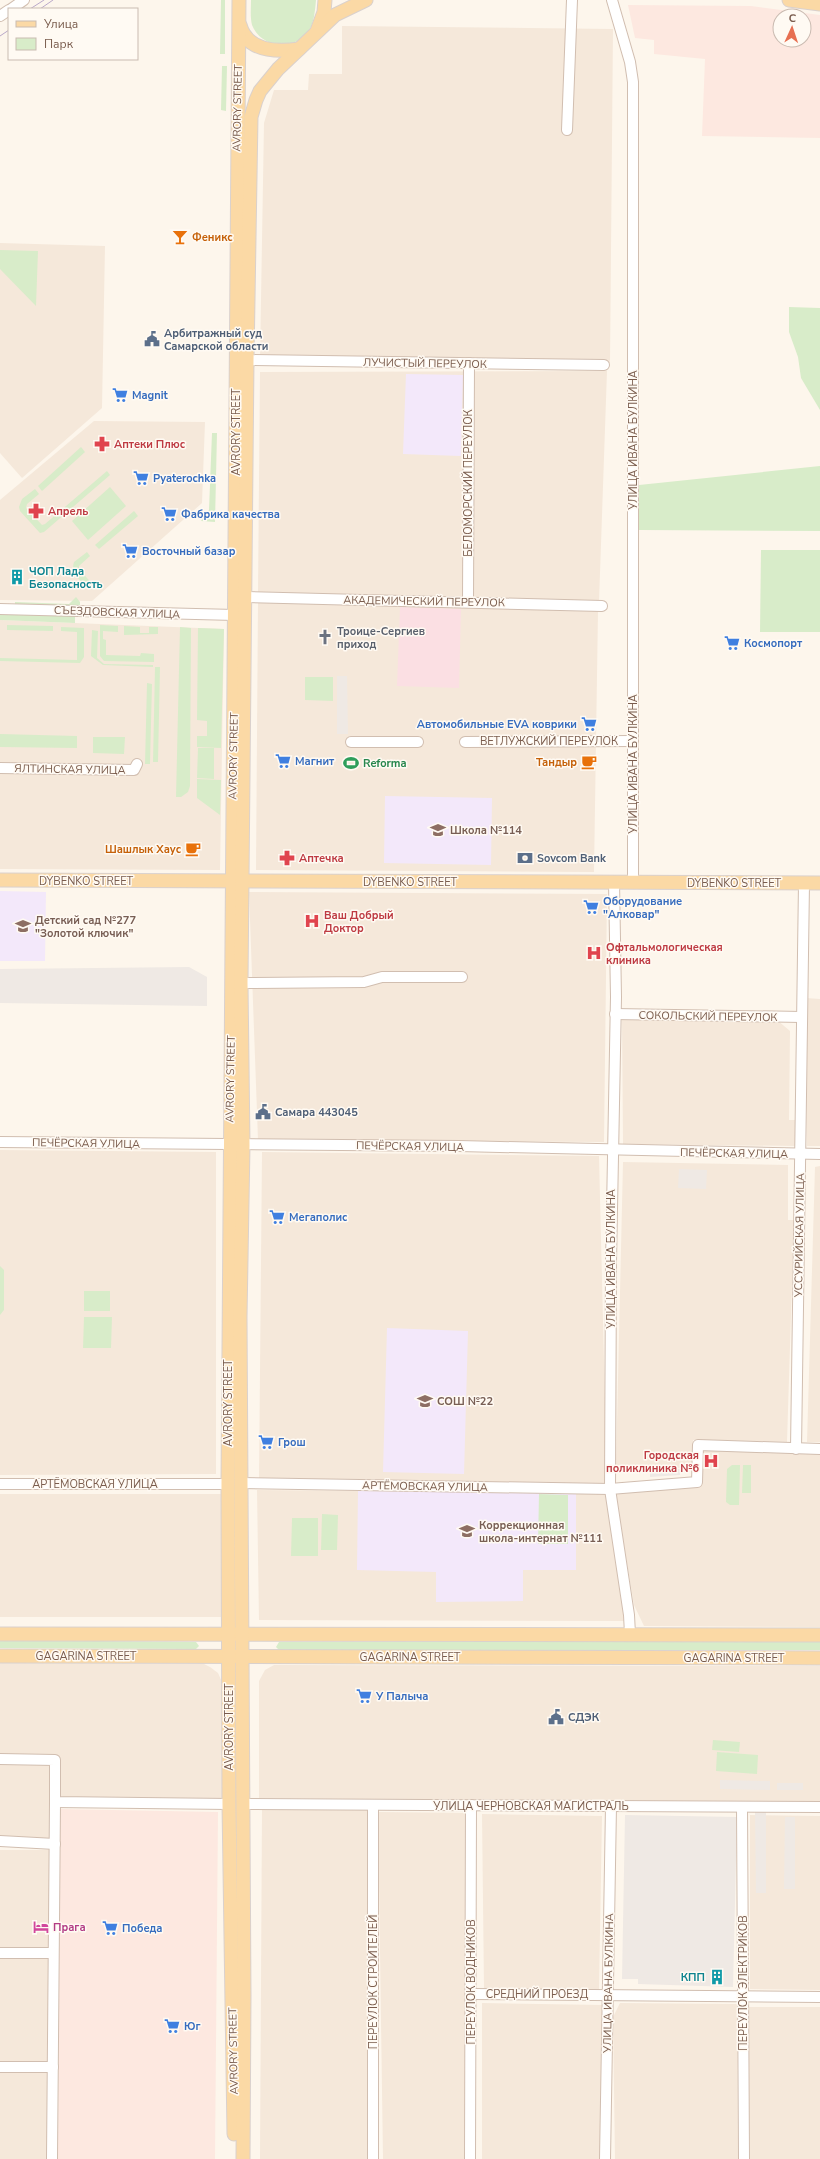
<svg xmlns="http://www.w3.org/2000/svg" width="820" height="2159" viewBox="0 0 820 2159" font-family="'Nunito Sans',sans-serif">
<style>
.residential{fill:#f5e8da}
.commercial{fill:#fde8e0;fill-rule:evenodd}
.industrial{fill:#efe9e4}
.education{fill:#f3e8fa}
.medical{fill:#fbdfe3}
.green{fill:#d8ecc9}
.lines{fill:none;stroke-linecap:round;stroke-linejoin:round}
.minor-casing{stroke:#d1beb0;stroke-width:12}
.major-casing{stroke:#dad1cd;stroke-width:15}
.minor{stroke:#fff;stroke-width:10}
.major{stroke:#fbd9a5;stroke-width:13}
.tram{stroke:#b9a8c9;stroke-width:1}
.labels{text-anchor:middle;stroke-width:3;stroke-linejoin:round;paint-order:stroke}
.street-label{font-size:11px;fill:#7a5c4d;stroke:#fffaf3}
.food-label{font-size:11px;font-weight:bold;fill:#c56008;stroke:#fffaf3;text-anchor:end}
.service-label{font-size:11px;font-weight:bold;fill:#4e5e75;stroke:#fffaf3;text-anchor:start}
.shop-label{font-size:11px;font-weight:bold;fill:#366cbe;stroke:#fffaf3;text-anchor:start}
.health-label{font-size:11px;font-weight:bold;fill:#be3a42;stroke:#fffaf3;text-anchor:start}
.culture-label{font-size:11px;font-weight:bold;fill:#0d838f;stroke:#fffaf3;text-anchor:start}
.worship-label{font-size:11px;font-weight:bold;fill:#5b616d;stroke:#fffaf3;text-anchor:start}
.leisure-label{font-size:11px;font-weight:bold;fill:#27864d;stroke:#fffaf3;text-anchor:start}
.education-label{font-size:11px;font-weight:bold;fill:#785e54;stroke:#fffaf3;text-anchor:start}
.hotel-label{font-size:11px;font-weight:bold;fill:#b23c85;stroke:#fffaf3;text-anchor:start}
</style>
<rect width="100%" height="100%" fill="#fdf6ec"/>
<g class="residential">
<path d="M342,26L613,29L610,363L260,359L264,123L274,90H308L309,74H342Z"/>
<path d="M0,243L105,246L102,408L22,478L0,453Z"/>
<path d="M607,371L599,602L258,592L260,372Z"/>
<path d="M94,421L205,422L202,503L92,601L0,600V500Z"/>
<path d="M258,601L598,611L594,872L256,870Z"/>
<path d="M0,620L224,629L220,870L0,869Z"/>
<path d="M249,892L607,894L604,1142L258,1140Z"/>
<path d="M806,998L820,999V1146H807Z"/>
<path d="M622,1019L777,1020L790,1031L789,1120H797L796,1146L623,1144Z"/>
<path d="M0,1150L216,1152V1474L0,1475Z"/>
<path d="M262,1152L599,1156L607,1486L259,1482Z"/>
<path d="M623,1162L788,1165V1220H794L787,1442L693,1440L692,1468L616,1467Z"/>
<path d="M820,1166V1442H807L815,1167Z"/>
<path d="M701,1447L820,1451V1627L644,1626L634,1605L615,1492L699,1484Z"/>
<path d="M257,1490L607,1493L626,1621L259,1620Z"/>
<rect x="0" y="1494" width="222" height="123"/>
<path d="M0,1663L204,1664L210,1667L218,1673L222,1682V1800L50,1797L49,1839L0,1837Z"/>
<path d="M274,1665L820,1666V1804L259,1798V1681L265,1670Z"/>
<path d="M262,1808L370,1809L371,2159H260Z"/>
<path d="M378,1812L471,1813L467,2159H383Z"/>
<path d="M482,1814L602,1816L599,1989L484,1988Z"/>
<path d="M750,1815L820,1816V1990L750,1989Z"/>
<path d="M0,1850H50L49,2159H0Z"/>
<path d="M482,2003L602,2005L600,2159H482Z"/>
<path d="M620,2003L737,2004L738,2159H615L613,2017Z"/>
<path d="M747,2007H820V2159H750Z"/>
</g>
<g class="commercial">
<path d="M628,5L751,6L820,15V138L702,136L705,59L654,54V40L635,38ZM780,16H804V40H780Z"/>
<path d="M60,1809L218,1812L215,2159H58Z"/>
</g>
<g class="industrial">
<path d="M337,676H347L348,734H337Z"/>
<path d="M189,967L207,977V1006L0,1003V969Z"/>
<path d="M679,1169L707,1170L706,1189L678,1188Z"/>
<path d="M660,1469H680V1475L650,1477V1470Z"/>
<path d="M720,1780L770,1781V1790L720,1789Z"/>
<rect x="777" y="1783" width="26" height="7"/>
<path d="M755,1812H766V1893H756Z"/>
<path d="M625,1815L737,1817L733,1987L638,1984V1979H622Z"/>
<path d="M785,1817H795V1889H784Z"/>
</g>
<g class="education">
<path d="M406,374L463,375L461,456L403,454Z"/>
<path d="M385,796L492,798L491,865L384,863Z"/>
<path d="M0,891L46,892L45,961H0Z"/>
<path d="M387,1328L468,1331L464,1474L383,1472Z"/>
<path d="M358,1491L576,1493V1570H523V1601L436,1602V1572L357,1570Z"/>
</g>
<path class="medical" d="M400,607L461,609L459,688L397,686Z"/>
<g class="green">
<path d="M221,0H225V54H220Z"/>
<path d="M251,0H316C315,11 314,24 308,32C293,51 261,48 252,25C250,17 251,8 251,0Z"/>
<path d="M222,66H227L226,111L221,110Z"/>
<path d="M0,250L38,251L36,306L0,269Z"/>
<path d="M789,307L820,308V410L801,378L798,357L789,332Z"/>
<path d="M212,433H217L215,522L201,521L209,510Z"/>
<path d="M81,447L85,452L42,491L38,486Z"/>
<path d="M820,466V531L639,530V485Z"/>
<path d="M107,471L110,475L44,532L40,533L20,511L19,507L22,499L35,489L39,494L27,504L26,508L42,525L45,524Z"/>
<path d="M110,487L126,506L88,540L72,521Z"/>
<path d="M134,511L138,516L99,549L95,545Z"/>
<path d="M761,550H820V632H760Z"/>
<path d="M87,552L90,556L79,566V569L95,587L88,588C81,580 70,574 74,562Z"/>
<path d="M76,597L80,602V606L15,604V602L69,604Z"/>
<path d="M0,613L75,615V623L0,620Z"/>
<path d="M7,625L53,626V631L7,630Z"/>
<path d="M100,625L118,626V632L103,631V639L106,640V655L140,656L141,653L154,654V662L104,661L100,656Z"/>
<path d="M124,626L140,627V633H149V627H158V634L124,635Z"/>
<path d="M61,627L84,628V657L80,663L0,661V658L77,660V632L61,631Z"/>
<path d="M180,627L191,628L190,786L188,792L181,797H176Z"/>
<path d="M198,628L224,629L221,748L197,747V736H207V721L197,720Z"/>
<path d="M92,630L98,631L97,658L104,664L153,665V667L103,665L91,656Z"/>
<path d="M155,667H160L158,762H153Z"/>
<path d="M305,677H333V701L305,700Z"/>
<path d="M147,683L152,684L150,764H145Z"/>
<path d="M0,734L77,736V748L0,747Z"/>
<path d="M93,737H125L124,754L93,753Z"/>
<path d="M198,748H214V779L197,778Z"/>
<path d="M197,779L221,780L220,815L197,798Z"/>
<path d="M0,1266L4,1270V1310L0,1315Z"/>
<rect x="84" y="1291" width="26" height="20"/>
<path d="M84,1317H112L111,1348H83Z"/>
<path d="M732,1465H740L739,1505H730L726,1502L727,1469Z"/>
<path d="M743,1465H751V1493H742Z"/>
<path d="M539,1494L568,1495V1544H538Z"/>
<path d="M322,1514L338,1515L337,1550H321Z"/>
<path d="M292,1518H318V1556H291Z"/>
<path d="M0,1640L196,1642L199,1646L196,1649L0,1648Z"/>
<path d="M279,1642H820V1650H279L276,1647Z"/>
<path d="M713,1740L740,1742L739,1752L712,1750Z"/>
<path d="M717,1752L758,1755L757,1774L716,1771Z"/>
</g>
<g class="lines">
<defs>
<g id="minor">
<path d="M612,0L630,62L633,82V883"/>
<path d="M11,9L24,0"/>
<path d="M0,16L9,10"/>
<path d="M567,130L572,0"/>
<path d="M247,360L604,365"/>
<path d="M246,597L602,606"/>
<path d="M468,602L469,363"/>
<path d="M0,609L235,615"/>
<path d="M351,742H418"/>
<path d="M465,742L633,741"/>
<path d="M0,768L134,770L137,764"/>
<path d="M614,882L616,997L611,1263L610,1489L629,1615L630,1634"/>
<path d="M241,983L364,982L382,977H462"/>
<path d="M615,1014L801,1017"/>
<path d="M0,1142L459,1146L820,1154"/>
<path d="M796,1449L804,883"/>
<path d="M240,1483L610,1489L697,1482L698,1445L820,1449"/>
<path d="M0,1484H228"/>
<path d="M0,1759L55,1760V1802L229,1804"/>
<path d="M243,1804L820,1807"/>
<path d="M742,1807L744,2159"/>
<path d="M0,1841L55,1844"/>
<path d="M0,1953H53"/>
<path d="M471,1994L820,1997"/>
<path d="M0,2067H53"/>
<path d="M52,2159L55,1802"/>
<path d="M373,2159V1805"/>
<path d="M470,2159L471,1805"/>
<path d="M605,2159L611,1806"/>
</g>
<g id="major">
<path d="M789,0L820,4"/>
<path d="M240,25C247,52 277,52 299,49"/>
<path d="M317,31L324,12L325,0"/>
<path d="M0,880L820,883"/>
<path d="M0,1634L820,1635"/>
<path d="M0,1656L820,1658"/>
<path d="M234,2134L229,1804L228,1484L239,0"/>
<path d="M243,2159L244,1995L240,1317L243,1145L241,983L247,360L251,117L256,100L260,91L278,69L335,15L366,0"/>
</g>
</defs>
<use href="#minor" class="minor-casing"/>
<use href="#major" class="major-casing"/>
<use href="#minor" class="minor"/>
<use href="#major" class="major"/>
<g class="tram">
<path d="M30,9L44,0"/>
<path d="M40,9L53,0"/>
<path d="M0,36L9,30"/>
</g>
</g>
<defs>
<symbol id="bar-bare" viewBox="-9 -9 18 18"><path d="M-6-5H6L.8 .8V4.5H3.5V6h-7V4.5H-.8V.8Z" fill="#e8710a" stroke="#fffaf3" stroke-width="2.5" paint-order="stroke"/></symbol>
<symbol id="civic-bare" viewBox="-9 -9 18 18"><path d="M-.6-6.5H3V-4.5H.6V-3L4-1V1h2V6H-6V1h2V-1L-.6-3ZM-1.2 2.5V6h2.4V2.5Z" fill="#5c6f8a" stroke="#fffaf3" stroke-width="2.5" paint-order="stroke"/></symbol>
<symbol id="supermarket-bare" viewBox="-9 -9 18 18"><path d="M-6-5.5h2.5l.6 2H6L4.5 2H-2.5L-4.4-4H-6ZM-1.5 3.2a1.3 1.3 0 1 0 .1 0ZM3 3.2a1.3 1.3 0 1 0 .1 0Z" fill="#3f7fe0" stroke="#fffaf3" stroke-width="2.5" paint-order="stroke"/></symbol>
<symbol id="pharmacy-bare" viewBox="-9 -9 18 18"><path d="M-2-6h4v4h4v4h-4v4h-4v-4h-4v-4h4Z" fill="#e0444e" stroke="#fffaf3" stroke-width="2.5" paint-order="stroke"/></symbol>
<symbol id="building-bare" viewBox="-9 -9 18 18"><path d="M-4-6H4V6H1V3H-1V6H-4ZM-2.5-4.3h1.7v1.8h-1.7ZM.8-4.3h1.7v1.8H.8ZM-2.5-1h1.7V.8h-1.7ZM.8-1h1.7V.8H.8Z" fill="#0f9aa8" stroke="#fffaf3" stroke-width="2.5" paint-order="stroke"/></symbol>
<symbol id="church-bare" viewBox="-9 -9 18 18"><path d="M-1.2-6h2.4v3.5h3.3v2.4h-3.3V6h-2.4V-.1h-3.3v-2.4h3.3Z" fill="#6b7280" stroke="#fffaf3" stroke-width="2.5" paint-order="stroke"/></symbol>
<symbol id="cafe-bare" viewBox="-9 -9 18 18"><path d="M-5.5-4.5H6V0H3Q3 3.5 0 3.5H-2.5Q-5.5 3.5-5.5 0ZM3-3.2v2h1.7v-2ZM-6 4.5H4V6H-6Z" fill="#e8710a" stroke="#fffaf3" stroke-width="2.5" paint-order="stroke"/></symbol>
<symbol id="stadium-bare" viewBox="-9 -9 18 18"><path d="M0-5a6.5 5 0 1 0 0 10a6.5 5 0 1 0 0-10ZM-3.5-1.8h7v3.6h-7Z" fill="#2e9e5b" stroke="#fffaf3" stroke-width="2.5" paint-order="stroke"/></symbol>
<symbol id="school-bare" viewBox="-9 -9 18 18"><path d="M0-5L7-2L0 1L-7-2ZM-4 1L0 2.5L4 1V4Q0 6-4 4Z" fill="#8d6e63" stroke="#fffaf3" stroke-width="2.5" paint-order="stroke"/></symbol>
<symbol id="bank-bare" viewBox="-9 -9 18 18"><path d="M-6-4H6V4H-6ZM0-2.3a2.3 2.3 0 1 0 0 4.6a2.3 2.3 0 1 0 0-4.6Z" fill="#5c6f8a" stroke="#fffaf3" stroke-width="2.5" paint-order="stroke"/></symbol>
<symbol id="hospital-bare" viewBox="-9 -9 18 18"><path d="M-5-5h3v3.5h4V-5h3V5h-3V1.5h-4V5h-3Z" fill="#e0444e" stroke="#fffaf3" stroke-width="2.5" paint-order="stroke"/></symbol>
<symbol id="hotel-bare" viewBox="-9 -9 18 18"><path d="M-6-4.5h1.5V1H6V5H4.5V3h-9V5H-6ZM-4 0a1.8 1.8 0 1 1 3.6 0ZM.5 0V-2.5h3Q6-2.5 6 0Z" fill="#d1479c" stroke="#fffaf3" stroke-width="2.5" paint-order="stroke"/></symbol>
</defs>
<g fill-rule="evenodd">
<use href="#bar-bare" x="169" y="226" width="22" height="22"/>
<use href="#civic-bare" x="141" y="328" width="22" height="22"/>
<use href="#supermarket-bare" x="109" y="384" width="22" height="22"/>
<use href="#pharmacy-bare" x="91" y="433" width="22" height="22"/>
<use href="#supermarket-bare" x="130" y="467" width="22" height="22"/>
<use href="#pharmacy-bare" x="25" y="500" width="22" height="22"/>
<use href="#supermarket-bare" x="158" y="503" width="22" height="22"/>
<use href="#supermarket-bare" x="119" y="540" width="22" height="22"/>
<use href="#building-bare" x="6" y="566" width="22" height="22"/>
<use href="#church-bare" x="314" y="626" width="22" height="22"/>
<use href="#supermarket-bare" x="721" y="632" width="22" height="22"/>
<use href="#supermarket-bare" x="578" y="713" width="22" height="22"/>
<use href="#supermarket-bare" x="272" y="750" width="22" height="22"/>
<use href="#cafe-bare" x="578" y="751" width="22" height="22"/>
<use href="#stadium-bare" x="340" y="752" width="22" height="22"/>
<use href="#school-bare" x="427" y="819" width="22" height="22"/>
<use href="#cafe-bare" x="182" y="838" width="22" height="22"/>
<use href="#pharmacy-bare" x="276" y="847" width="22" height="22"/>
<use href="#bank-bare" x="514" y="847" width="22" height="22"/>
<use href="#supermarket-bare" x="580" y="896" width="22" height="22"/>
<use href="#hospital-bare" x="301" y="910" width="22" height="22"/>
<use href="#school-bare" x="12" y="915" width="22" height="22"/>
<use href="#hospital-bare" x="583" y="942" width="22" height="22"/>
<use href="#civic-bare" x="252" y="1101" width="22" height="22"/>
<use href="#supermarket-bare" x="266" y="1206" width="22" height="22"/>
<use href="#school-bare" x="414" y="1390" width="22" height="22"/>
<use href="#supermarket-bare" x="255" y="1431" width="22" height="22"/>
<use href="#hospital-bare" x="700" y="1450" width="22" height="22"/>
<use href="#school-bare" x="456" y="1520" width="22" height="22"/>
<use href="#supermarket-bare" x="353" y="1685" width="22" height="22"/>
<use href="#civic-bare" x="545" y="1706" width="22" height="22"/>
<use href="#hotel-bare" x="30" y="1916" width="22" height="22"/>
<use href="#supermarket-bare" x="99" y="1917" width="22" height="22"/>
<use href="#building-bare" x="706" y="1966" width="22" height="22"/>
<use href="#supermarket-bare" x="161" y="2015" width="22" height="22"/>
</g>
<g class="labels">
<g class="street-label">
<text transform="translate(237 108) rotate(-89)" y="4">AVRORY STREET</text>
<text transform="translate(425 363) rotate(1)" y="4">ЛУЧИСТЫЙ ПЕРЕУЛОК</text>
<text transform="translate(236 432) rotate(-90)" y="4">AVRORY STREET</text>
<text transform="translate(633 440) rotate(-90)" y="4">УЛИЦА ИВАНА БУЛКИНА</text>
<text transform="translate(468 483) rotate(-90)" y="4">БЕЛОМОРСКИЙ ПЕРЕУЛОК</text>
<text transform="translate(424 601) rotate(1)" y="4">АКАДЕМИЧЕСКИЙ ПЕРЕУЛОК</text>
<text transform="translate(117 612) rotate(2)" y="4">СЪЕЗДОВСКАЯ УЛИЦА</text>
<text x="549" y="745">ВЕТЛУЖСКИЙ ПЕРЕУЛОК</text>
<text transform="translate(233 756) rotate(-89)" y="4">AVRORY STREET</text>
<text transform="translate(633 764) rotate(-90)" y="4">УЛИЦА ИВАНА БУЛКИНА</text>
<text transform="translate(70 769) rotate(1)" y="4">ЯЛТИНСКАЯ УЛИЦА</text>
<text x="86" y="885">DYBENKO STREET</text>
<text x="410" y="886">DYBENKO STREET</text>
<text x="734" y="887">DYBENKO STREET</text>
<text transform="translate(708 1016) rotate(1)" y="4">СОКОЛЬСКИЙ ПЕРЕУЛОК</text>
<text transform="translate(230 1079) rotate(-89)" y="4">AVRORY STREET</text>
<text transform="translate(86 1143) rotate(1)" y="4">ПЕЧЁРСКАЯ УЛИЦА</text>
<text transform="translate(410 1146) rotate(1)" y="4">ПЕЧЁРСКАЯ УЛИЦА</text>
<text transform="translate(734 1153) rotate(1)" y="4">ПЕЧЁРСКАЯ УЛИЦА</text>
<text transform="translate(799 1235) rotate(-89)" y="4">УССУРИЙСКАЯ УЛИЦА</text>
<text transform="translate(611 1259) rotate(-90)" y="4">УЛИЦА ИВАНА БУЛКИНА</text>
<text transform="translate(228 1403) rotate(-90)" y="4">AVRORY STREET</text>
<text x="95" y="1488">АРТЁМОВСКАЯ УЛИЦА</text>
<text transform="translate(425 1486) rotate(1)" y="4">АРТЁМОВСКАЯ УЛИЦА</text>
<text x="86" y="1660">GAGARINA STREET</text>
<text x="410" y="1661">GAGARINA STREET</text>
<text x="734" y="1662">GAGARINA STREET</text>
<text transform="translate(229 1727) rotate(-90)" y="4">AVRORY STREET</text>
<text x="531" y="1810">УЛИЦА ЧЕРНОВСКАЯ МАГИСТРАЛЬ</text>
<text transform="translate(373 1982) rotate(-90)" y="4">ПЕРЕУЛОК СТРОИТЕЛЕЙ</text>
<text transform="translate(471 1982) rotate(-90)" y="4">ПЕРЕУЛОК ВОДНИКОВ</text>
<text transform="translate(608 1983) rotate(-89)" y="4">УЛИЦА ИВАНА БУЛКИНА</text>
<text transform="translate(743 1983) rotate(-90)" y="4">ПЕРЕУЛОК ЭЛЕКТРИКОВ</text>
<text x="537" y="1998">СРЕДНИЙ ПРОЕЗД</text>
<text transform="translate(233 2051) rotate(-91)" y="4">AVRORY STREET</text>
</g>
<g class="food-label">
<text x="192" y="241" text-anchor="start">Феникс</text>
<text x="577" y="766">Тандыр</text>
<text x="181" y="853">Шашлык Хаус</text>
</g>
<g class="service-label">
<text x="164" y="337">Арбитражный суд<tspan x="164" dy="13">Самарской области</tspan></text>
<text x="537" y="862">Sovcom Bank</text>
<text x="275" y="1116">Самара 443045</text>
<text x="568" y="1721">СДЭК</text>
</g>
<g class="shop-label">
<text x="132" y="399">Magnit</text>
<text x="153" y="482">Pyaterochka</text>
<text x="181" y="518">Фабрика качества</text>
<text x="142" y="555">Восточный базар</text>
<text x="744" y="647">Космопорт</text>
<text x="577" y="728" text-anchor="end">Автомобильные EVA коврики</text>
<text x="295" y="765">Магнит</text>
<text x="603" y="905">Оборудование<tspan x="603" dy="13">"Алковар"</tspan></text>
<text x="289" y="1221">Мегаполис</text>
<text x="278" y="1446">Грош</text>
<text x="376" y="1700">У Палыча</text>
<text x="122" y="1932">Победа</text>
<text x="184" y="2030">Юг</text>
</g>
<g class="health-label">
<text x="114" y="448">Аптеки Плюс</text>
<text x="48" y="515">Апрель</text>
<text x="299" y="862">Аптечка</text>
<text x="324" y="919">Ваш Добрый<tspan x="324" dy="13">Доктор</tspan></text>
<text x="606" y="951">Офтальмологическая<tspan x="606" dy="13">клиника</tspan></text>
<text x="699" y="1459" text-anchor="end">Городская<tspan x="699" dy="13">поликлиника №6</tspan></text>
</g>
<g class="culture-label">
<text x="29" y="575">ЧОП Лада<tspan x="29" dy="13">Безопасность</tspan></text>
<text x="705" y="1981" text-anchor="end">КПП</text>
</g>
<g class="worship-label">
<text x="337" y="635">Троице-Сергиев<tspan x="337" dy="13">приход</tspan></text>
</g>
<g class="leisure-label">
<text x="363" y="767">Reforma</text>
</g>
<g class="education-label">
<text x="450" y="834">Школа №114</text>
<text x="35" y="924">Детский сад №277<tspan x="35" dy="13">"Золотой ключик"</tspan></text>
<text x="437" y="1405">СОШ №22</text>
<text x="479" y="1529">Коррекционная<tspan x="479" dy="13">школа-интернат №111</tspan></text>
</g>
<g class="hotel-label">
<text x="53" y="1931">Прага</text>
</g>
</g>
<rect x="8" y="8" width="130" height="52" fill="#fffaf3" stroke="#cabbb1"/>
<rect x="16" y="21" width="20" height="6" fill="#fbd9a5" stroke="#cabbb1"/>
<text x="44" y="28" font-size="12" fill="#7a5c4d">Улица</text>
<rect x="16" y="38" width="20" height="12" fill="#d8ecc9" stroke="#cabbb1"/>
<text x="44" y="48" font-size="12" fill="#7a5c4d">Парк</text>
<g transform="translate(792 28) rotate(3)"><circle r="19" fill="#fffaf3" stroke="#cabbb1"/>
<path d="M0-3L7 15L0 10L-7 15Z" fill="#e76f51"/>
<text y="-6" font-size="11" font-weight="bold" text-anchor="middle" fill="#7a5c4d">С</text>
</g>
</svg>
